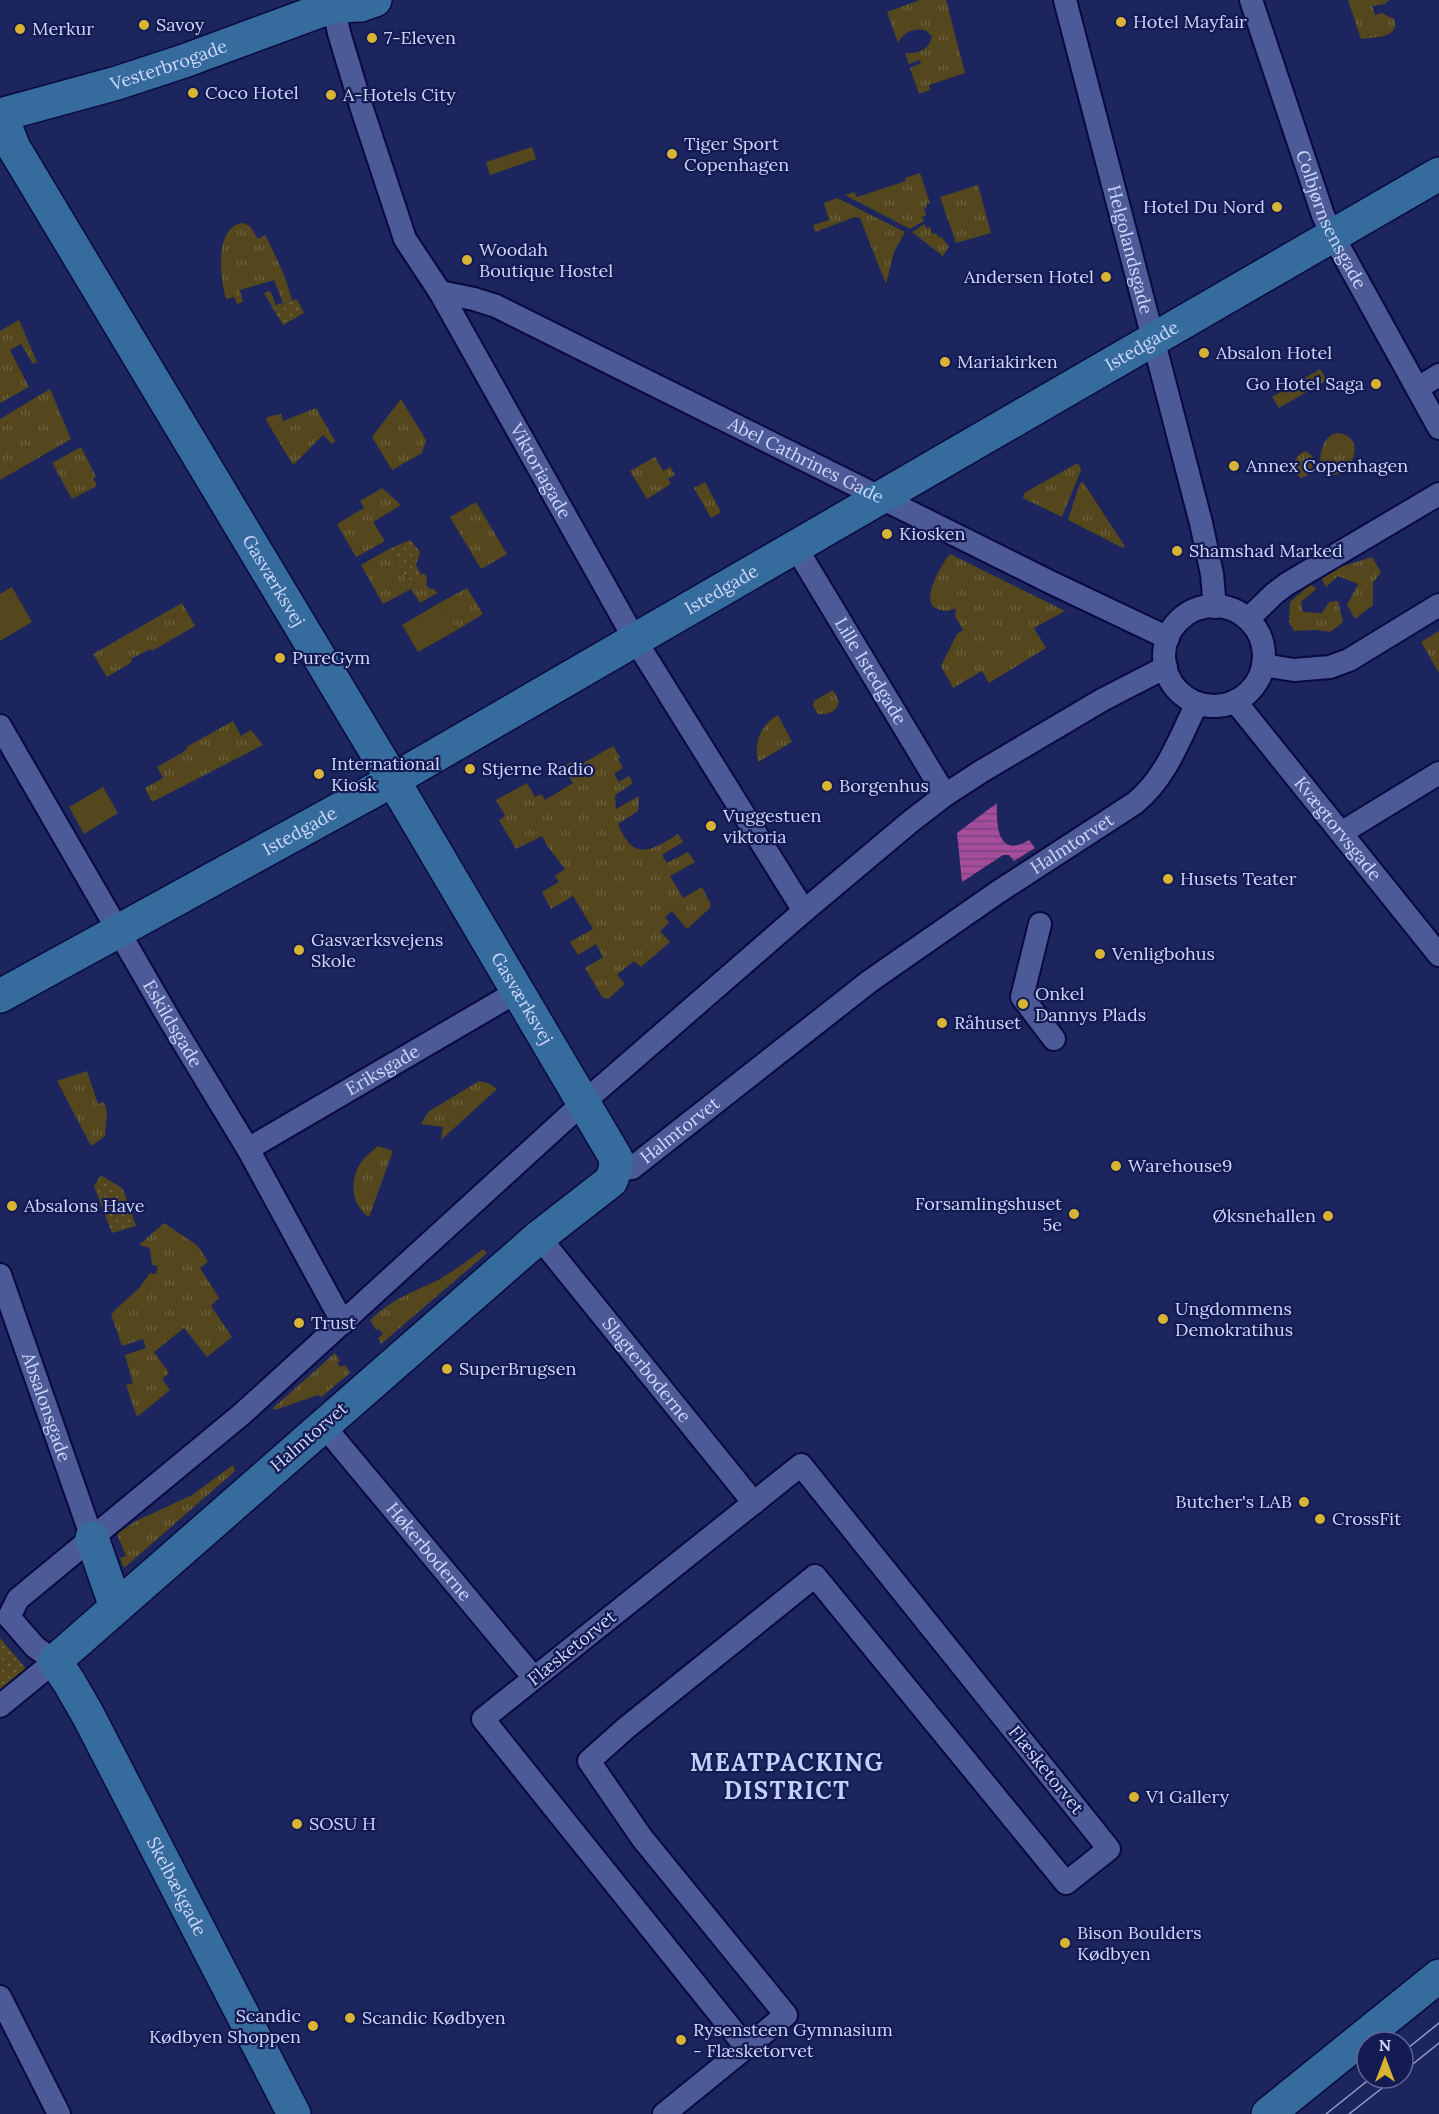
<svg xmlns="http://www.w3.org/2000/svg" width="1439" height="2114" viewBox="0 0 1439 2114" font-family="Lora,serif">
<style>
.grass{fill:url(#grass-tufts)}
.park{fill:url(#park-dots)}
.garden{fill:#54471d}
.water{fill:url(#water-rules)}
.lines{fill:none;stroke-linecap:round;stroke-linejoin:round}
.street-casing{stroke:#090940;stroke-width:26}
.secondary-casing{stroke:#090940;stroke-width:36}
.street{stroke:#4c5b98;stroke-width:22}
.secondary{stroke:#366c9d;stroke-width:33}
.tram{stroke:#939dc7;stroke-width:1.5}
.poi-dot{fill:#d8b434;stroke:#141a52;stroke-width:2}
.labels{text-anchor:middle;stroke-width:4.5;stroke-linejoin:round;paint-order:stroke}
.poi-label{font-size:18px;fill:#cdd7fb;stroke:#141a52;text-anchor:start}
.street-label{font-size:18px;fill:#cdd7fb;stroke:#141a52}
.district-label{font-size:24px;font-weight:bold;letter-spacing:1.5px;fill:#c3d0fa;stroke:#141a52}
</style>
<defs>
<pattern id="grass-tufts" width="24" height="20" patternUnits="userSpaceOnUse" patternTransform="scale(1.5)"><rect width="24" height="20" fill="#54471d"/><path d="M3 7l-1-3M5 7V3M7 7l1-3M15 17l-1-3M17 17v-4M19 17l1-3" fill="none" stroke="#6b613f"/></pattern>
<pattern id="park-dots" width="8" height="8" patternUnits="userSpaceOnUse" patternTransform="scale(1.5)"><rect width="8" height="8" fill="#54471d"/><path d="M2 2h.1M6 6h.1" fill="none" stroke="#6b613f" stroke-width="1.8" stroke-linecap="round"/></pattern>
<pattern id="water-rules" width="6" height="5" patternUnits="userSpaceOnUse" patternTransform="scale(1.5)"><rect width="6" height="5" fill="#a74b9d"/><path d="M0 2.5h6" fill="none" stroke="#784678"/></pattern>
</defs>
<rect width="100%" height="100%" fill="#1c255d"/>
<g class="grass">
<path d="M920,0H946L965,73L929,85L930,90L919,94L910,68L921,63L920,60L909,64L905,53C918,54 930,50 932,36L925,30C914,28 903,32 898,43L887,12Z"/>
<path d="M1348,0H1389L1385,4L1372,6L1375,15L1382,13L1394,19C1401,38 1374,37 1361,39Z"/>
<path d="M920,173L930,203L926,204L927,207L924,208L926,215L922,217L924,221L910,229L845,195L854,192L857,197L906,181L905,178Z"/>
<path d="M978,185L991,233L956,243L940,197Z"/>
<path d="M837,198L905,232L894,252L886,284L860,218L855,217L815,232L813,225L829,220L824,203Z"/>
<path d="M243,223L250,226L258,239L265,235L268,240L285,277L292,300L283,303L274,280L240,290L243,302L237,304L234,297L226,299C220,279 214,226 243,223Z"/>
<path d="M925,224L926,228L930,227L932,234L936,233L938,237L940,236L949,246L943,256L912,232Z"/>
<path d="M19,320L37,362L33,364L21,344L10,350L29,387L0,403V331Z"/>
<path d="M1320,369L1327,380L1279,408L1272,397Z"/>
<path d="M50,389L71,439L0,480V419Z"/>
<path d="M401,399L426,440L422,453L392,470L372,437Z"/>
<path d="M316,408L335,441L332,444L323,435L293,465L266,420L267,417L281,414L283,421Z"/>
<path d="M1338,433C1379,439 1333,502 1320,461C1321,448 1324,436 1338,433Z"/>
<path d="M81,447L96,477L93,478L97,486L72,499L52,463Z"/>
<path d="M1306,451L1312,456C1315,465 1312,476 1301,478C1290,469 1293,455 1306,451Z"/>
<path d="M655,457L663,471L670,467L675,475L668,479L671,484L647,499L630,471Z"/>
<path d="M1076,464H1079L1081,470L1062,517L1023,498L1024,493Z"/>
<path d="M705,482L721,512L711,518L694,488Z"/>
<path d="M1083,482L1124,545L1123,548L1068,520L1080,483Z"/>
<path d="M382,488L401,505L373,522L385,541L356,557L337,524L364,508L360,501Z"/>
<path d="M476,502L507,554L481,569L450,517Z"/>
<path d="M389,549L408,582L424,573L427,577L426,585L430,589H434L437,593L420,603L411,589L383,604L361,565Z"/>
<path d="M950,554L1065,611L1034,628L1046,648L989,683L982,671L953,688L941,666L957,634L963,630L955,616L956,608C950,611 944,612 937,609C919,602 942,563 950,554Z"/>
<path d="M1372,557L1381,572L1373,583V605L1355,619L1347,605L1358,584L1338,576L1326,587L1321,578L1334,569Z"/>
<path d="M1311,584L1316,589L1301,602L1303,612L1322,613L1329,602L1338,601L1343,622L1330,632L1317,630L1294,631L1289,622L1290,602Z"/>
<path d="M467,588L483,614L457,630L441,602Z"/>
<path d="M182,603L195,626L152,651L150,649L131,659L132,662L107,677L93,654Z"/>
<path d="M1439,631V673L1421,642Z"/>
<path d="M833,690L839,701C837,712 828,715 818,714L813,706L814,701Z"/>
<path d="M778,715L792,742L758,762C754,743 760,725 778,715Z"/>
<path d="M233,721L241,736L251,730L263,745L152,802L145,788L163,778L157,767L185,751L188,746Z"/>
<path d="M613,746L620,757L618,759L623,768L614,774L619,782L629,776L633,783L615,795L616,809L639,796L638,811L618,824C633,861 650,852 678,834L683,842L662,855L667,863L688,852L695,862L670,876L683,898L702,887L711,905L709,909L687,929L672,911L665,917L669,923L660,931L670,942L641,967L634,961L617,975L625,984L608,999L602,997L585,968L603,957L596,944L578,955L570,942L593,929L573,896L551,909L542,892L559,882L555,876L565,869L548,847L542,836L516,849L499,820L505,816L496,800L527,783L535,797L541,794L545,800L573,783L563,767L576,759L580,765Z"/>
<path d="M87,1071L98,1104L104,1102L107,1112L105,1136L91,1146L57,1081Z"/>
<path d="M479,1081L490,1084L497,1089L441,1140L443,1127L421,1124L428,1112Z"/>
<path d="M378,1146L393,1151L369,1217C350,1205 349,1177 363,1160C367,1155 373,1150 378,1146Z"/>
<path d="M164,1223L198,1246L208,1262L200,1268L219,1298L211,1306L232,1337L207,1357L184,1328L154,1352L169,1373L162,1379L170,1390L137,1417L126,1385L133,1383L125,1355L146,1348L143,1339L122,1346L111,1314L139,1288L150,1273L156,1274L158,1266L152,1265L150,1248L139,1245Z"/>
<path d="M483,1249L487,1253L381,1344L378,1338L383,1334L379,1329L376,1330L370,1320C395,1297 412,1293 440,1279C455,1270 469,1260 483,1249Z"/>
<path d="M335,1353L340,1361L337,1362L340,1367L345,1365L350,1373L321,1397L318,1395L275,1410L273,1408Z"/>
<path d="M233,1465L235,1471L124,1568L120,1558L126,1556L117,1534L134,1522L192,1495Z"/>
</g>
<g class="park">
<path d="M270,291L276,305L297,299L304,313L283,325L264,293Z"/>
<path d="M410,540L420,552L416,565L421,575L408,582L389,549Z"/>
<path d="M101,1175L123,1189L136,1226L112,1233L94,1186Z"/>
<path d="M0,1638L27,1670L0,1693Z"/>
</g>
<g class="garden">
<path d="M532,147L536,159L490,175L486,162Z"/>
<path d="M12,587L32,622L0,641V594Z"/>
<path d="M441,602L457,630L418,652L402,625Z"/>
<path d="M103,787L118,813L84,834L69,807Z"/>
</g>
<path class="water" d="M997,803C996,826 998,859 1029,840L1035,848L1014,861L1009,855H1003L962,882L957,833Z"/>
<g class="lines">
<defs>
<g id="street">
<path id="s1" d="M332,0L339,33L362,109L405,239L440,292L634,638L804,911"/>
<path id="s2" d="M1065,0L1201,523L1212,574L1215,607"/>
<path id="s3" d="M1251,0L1323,215L1333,236L1439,428"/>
<path id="s4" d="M440,292L474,299L496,306L1048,581L1168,638"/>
<path d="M1418,388L1439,375"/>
<path id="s5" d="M795,546L945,795"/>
<circle cx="1214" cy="656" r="50"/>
<path d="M1248,619L1275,593L1287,584L1439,494"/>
<path d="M1263,665L1294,670L1330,667L1349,660L1439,605"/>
<path id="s6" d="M1235,701L1439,955"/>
<path id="s7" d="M0,726L171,1022L248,1149L343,1323"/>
<path d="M1341,833L1439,773"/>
<path d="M1040,924L1022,997L1054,1039"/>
<path id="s8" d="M248,1149L518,991"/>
<path id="s9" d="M615,1170L632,1168L870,981L998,892L1135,803C1166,778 1180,738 1197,703"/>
<path id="s10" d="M539,1237L754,1503"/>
<path id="s11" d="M0,1275L92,1538"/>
<path id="s12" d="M323,1425L534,1678"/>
<path d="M9,1617L18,1599L242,1414L584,1102L804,911L910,822L945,795L982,771L1102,700L1166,667"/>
<path d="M0,1706L55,1661L35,1647L9,1617"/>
<path d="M0,1997L59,2114"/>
<path d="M664,2114L786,2015L642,1838L589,1761L626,1728L815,1576L1066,1883L1109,1849L801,1465L483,1719L746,2047"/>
</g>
<g id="secondary">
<path id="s13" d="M0,115L117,83L184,61L333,6L361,5L375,0"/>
<path id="s14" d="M1,115L14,148L393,780L616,1158L615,1170L611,1181L539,1237L55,1661L69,1682L88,1715L294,2114"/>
<path id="s15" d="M0,996L393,780L1439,174"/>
<path d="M92,1538L116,1607"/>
<path d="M1268,2114L1439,1976"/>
</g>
</defs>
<use href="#street" class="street-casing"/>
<use href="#secondary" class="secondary-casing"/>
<use href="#street" class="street"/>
<use href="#secondary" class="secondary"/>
<g class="tram">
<path d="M1403,2052L1439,2023"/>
<path d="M1403,2072L1439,2043"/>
<path d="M1326,2114L1371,2078"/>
<path d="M1349,2114L1395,2078"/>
</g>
</g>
<g class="poi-dot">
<circle cx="1121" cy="22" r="6"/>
<circle cx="144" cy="25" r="6"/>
<circle cx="20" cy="29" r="6"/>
<circle cx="372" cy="38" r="6"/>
<circle cx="193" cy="93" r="6"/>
<circle cx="331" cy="95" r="6"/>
<circle cx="672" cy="154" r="6"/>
<circle cx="1277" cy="207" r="6"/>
<circle cx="467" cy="260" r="6"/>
<circle cx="1106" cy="277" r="6"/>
<circle cx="1204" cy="353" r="6"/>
<circle cx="945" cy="362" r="6"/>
<circle cx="1376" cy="384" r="6"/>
<circle cx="1234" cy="466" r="6"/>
<circle cx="887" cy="534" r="6"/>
<circle cx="1177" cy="551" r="6"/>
<circle cx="280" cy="658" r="6"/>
<circle cx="470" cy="769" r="6"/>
<circle cx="319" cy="774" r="6"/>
<circle cx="827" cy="786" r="6"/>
<circle cx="711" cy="826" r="6"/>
<circle cx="1168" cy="879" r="6"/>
<circle cx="299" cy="950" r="6"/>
<circle cx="1100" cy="954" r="6"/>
<circle cx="1023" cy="1004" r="6"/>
<circle cx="942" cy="1023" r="6"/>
<circle cx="1116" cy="1166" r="6"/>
<circle cx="12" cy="1206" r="6"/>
<circle cx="1074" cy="1214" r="6"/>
<circle cx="1328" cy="1216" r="6"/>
<circle cx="1163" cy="1319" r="6"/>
<circle cx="299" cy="1323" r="6"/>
<circle cx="447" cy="1369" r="6"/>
<circle cx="1304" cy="1502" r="6"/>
<circle cx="1320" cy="1519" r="6"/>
<circle cx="1134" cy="1797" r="6"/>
<circle cx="297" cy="1824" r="6"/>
<circle cx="1065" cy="1943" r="6"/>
<circle cx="350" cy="2018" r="6"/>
<circle cx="313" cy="2026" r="6"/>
<circle cx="681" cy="2040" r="6"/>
</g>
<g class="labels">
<g class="poi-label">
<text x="1133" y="28">Hotel Mayfair</text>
<text x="156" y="31">Savoy</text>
<text x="32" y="35">Merkur</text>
<text x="384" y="44">7-Eleven</text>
<text x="205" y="99">Coco Hotel</text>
<text x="343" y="101">A-Hotels City</text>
<text x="684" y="150">Tiger Sport<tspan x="684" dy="21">Copenhagen</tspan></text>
<text x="1265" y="213" text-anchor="end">Hotel Du Nord</text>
<text x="479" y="256">Woodah<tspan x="479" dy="21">Boutique Hostel</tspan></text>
<text x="1094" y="283" text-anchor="end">Andersen Hotel</text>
<text x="1216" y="359">Absalon Hotel</text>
<text x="957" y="368">Mariakirken</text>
<text x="1364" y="390" text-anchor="end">Go Hotel Saga</text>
<text x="1246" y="472">Annex Copenhagen</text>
<text x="899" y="540">Kiosken</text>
<text x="1189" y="557">Shamshad Marked</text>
<text x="292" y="664">PureGym</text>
<text x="331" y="770">International<tspan x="331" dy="21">Kiosk</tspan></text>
<text x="482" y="775">Stjerne Radio</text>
<text x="839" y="792">Borgenhus</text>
<text x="723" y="822">Vuggestuen<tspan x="723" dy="21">viktoria</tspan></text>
<text x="1180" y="885">Husets Teater</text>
<text x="311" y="946">Gasværksvejens<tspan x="311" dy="21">Skole</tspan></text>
<text x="1112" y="960">Venligbohus</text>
<text x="1035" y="1000">Onkel<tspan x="1035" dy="21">Dannys Plads</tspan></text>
<text x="954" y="1029">Råhuset</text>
<text x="1128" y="1172">Warehouse9</text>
<text x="1062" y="1210" text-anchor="end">Forsamlingshuset<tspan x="1062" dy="21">5e</tspan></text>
<text x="24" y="1212">Absalons Have</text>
<text x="1316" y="1222" text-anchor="end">Øksnehallen</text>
<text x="1175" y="1315">Ungdommens<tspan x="1175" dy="21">Demokratihus</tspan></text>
<text x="311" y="1329">Trust</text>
<text x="459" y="1375">SuperBrugsen</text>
<text x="1292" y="1508" text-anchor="end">Butcher's LAB</text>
<text x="1332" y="1525">CrossFit</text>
<text x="1146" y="1803">V1 Gallery</text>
<text x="309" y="1830">SOSU H</text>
<text x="1077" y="1939">Bison Boulders<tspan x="1077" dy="21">Kødbyen</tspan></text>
<text x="301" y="2022" text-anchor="end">Scandic<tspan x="301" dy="21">Kødbyen Shoppen</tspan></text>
<text x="362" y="2024">Scandic Kødbyen</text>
<text x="693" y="2036">Rysensteen Gymnasium<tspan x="693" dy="21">- Flæsketorvet</tspan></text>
</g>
<g class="street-label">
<text dy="6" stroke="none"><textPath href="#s13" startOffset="176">Vesterbrogade</textPath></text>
<text dy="6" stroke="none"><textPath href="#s3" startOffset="234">Colbjørnsensgade</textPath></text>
<text dy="6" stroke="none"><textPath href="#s2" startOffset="258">Helgolandsgade</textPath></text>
<text dy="6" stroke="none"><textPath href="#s15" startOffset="1314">Istedgade</textPath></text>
<text dy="6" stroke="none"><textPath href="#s4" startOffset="404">Abel Cathrines Gade</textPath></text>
<text dy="6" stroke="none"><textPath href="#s1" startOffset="519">Viktoriagade</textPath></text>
<text dy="6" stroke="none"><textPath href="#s14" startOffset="540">Gasværksvej</textPath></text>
<text dy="6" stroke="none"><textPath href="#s15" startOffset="828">Istedgade</textPath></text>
<text dy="6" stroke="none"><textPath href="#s5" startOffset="146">Lille Istedgade</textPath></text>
<text dy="6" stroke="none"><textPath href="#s6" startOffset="164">Kvægtorvsgade</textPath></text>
<text dy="6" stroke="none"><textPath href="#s15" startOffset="342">Istedgade</textPath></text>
<text dy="6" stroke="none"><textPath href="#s9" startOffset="564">Halmtorvet</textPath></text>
<text dy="6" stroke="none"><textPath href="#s14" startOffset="1026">Gasværksvej</textPath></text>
<text dy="6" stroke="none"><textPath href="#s7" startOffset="344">Eskildsgade</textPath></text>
<text dy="6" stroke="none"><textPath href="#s8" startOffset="156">Eriksgade</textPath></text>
<text dy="6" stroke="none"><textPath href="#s9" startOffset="78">Halmtorvet</textPath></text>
<text dy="6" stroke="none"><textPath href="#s10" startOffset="171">Slagterboderne</textPath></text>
<text dy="6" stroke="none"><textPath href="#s11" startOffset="140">Absalonsgade</textPath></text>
<text transform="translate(309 1437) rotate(-41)" y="6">Halmtorvet</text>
<text dy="6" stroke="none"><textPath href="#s12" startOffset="165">Høkerboderne</textPath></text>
<text transform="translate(572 1648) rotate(-39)" y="6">Flæsketorvet</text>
<text transform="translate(1046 1770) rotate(51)" y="6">Flæsketorvet</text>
<text dy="6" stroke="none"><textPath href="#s14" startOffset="2226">Skelbækgade</textPath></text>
</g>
<g class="district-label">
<text x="787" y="1771">MEATPACKING<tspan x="787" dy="28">DISTRICT</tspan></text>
</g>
</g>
<g transform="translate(1385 2060)"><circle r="28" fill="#141a52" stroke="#5e6696" stroke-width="1.5"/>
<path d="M0-4.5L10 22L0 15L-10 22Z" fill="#d8b434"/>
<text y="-9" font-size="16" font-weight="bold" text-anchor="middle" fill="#cdd7fb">N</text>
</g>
</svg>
